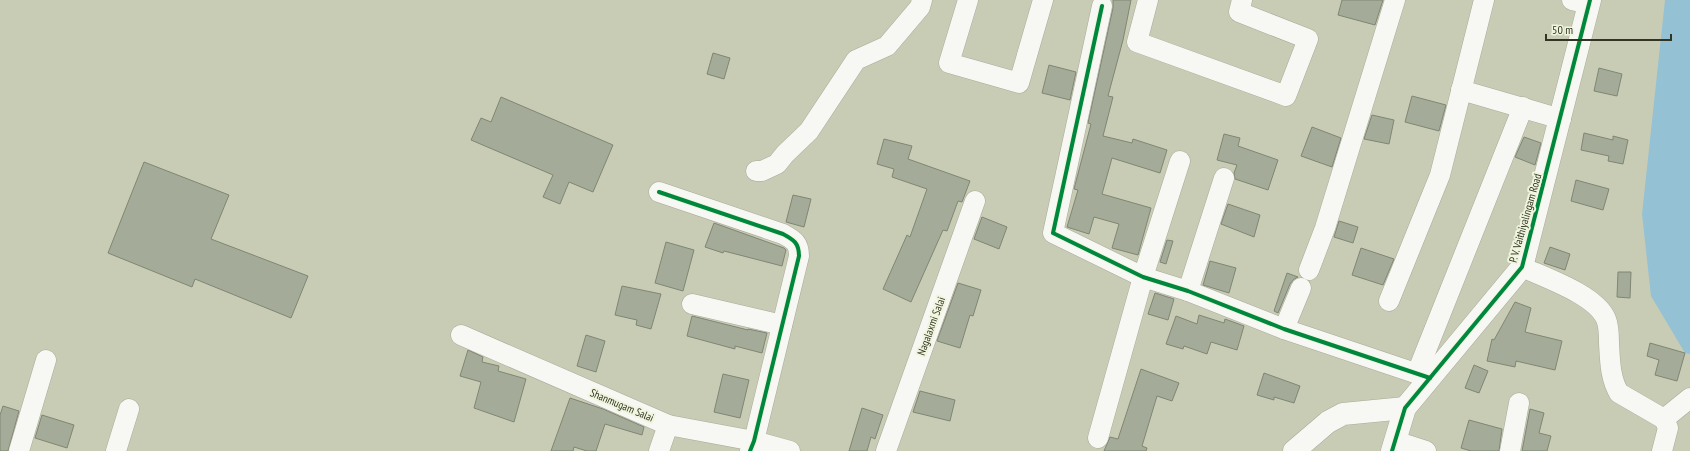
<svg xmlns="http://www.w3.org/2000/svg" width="1690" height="451" viewBox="0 0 1690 451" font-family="'PT Sans Narrow',sans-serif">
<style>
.water{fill:#95c1d4}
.building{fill:#a4ab99;stroke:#7f8674}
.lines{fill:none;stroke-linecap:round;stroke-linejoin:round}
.minor-casing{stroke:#a8ab98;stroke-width:21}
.tertiary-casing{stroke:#a8ab98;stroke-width:23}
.minor{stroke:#f7f7f4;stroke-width:20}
.tertiary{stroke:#f7f7f4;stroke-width:22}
.cycleway-casing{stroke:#f0f5de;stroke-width:6}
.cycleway{stroke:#00873e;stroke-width:4}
.labels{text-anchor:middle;stroke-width:4;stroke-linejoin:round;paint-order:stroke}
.street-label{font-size:11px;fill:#313523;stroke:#f0f5de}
</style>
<rect width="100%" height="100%" fill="#c8ccb4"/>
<path class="water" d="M1665,0H1690V354L1685,353L1651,296L1642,214Z"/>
<g class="building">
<path d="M1113,0H1131L1123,40L1108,96L1113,97L1103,136L1132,143L1133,139L1167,150L1160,173L1112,158L1102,194L1151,208L1138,255L1112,248L1119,224L1094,217L1089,234L1067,227L1078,190L1074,189L1091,124L1088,123L1113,8Z"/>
<path d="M1342,0H1383L1375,25L1338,15Z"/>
<path d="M713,53L730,58L724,79L707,74Z"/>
<path d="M1049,65L1076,72L1070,100L1042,93Z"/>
<path d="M1599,68L1622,74L1617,96L1594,91Z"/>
<path d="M1412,96L1446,105L1439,131L1405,122Z"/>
<path d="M501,97L613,145L593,192L569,182L560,204L543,197L553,175L471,140L481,118L491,122Z"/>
<path d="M1372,115L1394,120L1389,144L1364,139Z"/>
<path d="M1312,127L1341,138L1332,167L1301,156Z"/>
<path d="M1584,133L1613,140V136L1628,140L1623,164L1608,161L1609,156L1581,150Z"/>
<path d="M1224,134L1240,138L1238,146L1278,160L1268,190L1235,179L1234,173L1237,165L1217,160Z"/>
<path d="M1524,137L1541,143L1535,165L1515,157Z"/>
<path d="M884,139L912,146L908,159L970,181L962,202L958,201L947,231L943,230L911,302L883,289L907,235L910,237L927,189L892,177L894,169L877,164Z"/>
<path d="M144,162L229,195L211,239L308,276L291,318L195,279L192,287L108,253Z"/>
<path d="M1576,180L1609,189L1603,210L1571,201Z"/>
<path d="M793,195L811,199L804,227L786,222Z"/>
<path d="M1228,204L1260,215L1254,237L1221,224Z"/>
<path d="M982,217L1007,227L999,249L974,239Z"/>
<path d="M1339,221L1358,227L1353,243L1334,237Z"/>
<path d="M714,223L784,248L786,250L782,266L724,251L723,253L705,247Z"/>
<path d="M1167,240L1173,241L1166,264L1160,262Z"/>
<path d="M666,242L694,250L683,291L655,283Z"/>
<path d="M1550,247L1570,254L1565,270L1544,263Z"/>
<path d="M1361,248L1394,259L1383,285L1352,275Z"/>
<path d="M1210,261L1236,268L1229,293L1203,285Z"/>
<path d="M1618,272H1631L1630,298L1617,297Z"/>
<path d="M1287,273L1298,277L1294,279L1290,284L1278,313L1274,311Z"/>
<path d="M958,283L981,290L973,316L970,315L960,348L937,341Z"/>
<path d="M622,286L661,294L651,329L636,325L637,320L615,315Z"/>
<path d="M1155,293L1174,299L1168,320L1148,314Z"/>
<path d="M1515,302L1531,308L1525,332L1562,341L1555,370L1516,361L1515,367L1487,361L1492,339L1494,340Z"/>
<path d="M1199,315L1224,323L1225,319L1244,326L1237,350L1211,342L1207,354L1184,346L1183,349L1166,344L1176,316L1197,324Z"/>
<path d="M692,316L748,330V329L767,333L762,353L735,346V349L687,336Z"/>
<path d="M586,335L605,341L596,372L577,366Z"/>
<path d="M1650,343L1685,353L1677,381L1655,375L1659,360L1647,356Z"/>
<path d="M468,350L483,357L482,362L499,366L498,371L526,379L514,422L474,408L481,382L460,376Z"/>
<path d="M1474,365L1488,371L1479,393L1465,388Z"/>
<path d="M1141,369L1179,383L1172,401L1157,396L1142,446L1147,448L1146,451H1104L1110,437L1118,439Z"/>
<path d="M1264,373L1300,386L1294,403L1274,397V400L1257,395Z"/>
<path d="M723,374L749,380L740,418L714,412Z"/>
<path d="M920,391L955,400L950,421L913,412Z"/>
<path d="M570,398L603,409L644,427L642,435L605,424L596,451H587L574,447L573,451H551Z"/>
<path d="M3,406L19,411L8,451H0V415Z"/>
<path d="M862,408L883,415L875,439L871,437L867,451H849Z"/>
<path d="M1530,409L1544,413L1539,433L1551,436L1547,451H1522Z"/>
<path d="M42,415L74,425L67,448L35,438Z"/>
<path d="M1469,420L1502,429L1499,451H1471L1461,448Z"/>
</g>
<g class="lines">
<defs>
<g id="minor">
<path d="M968,0L949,63L1019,83L1043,0"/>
<path d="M1148,0L1137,42L1286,96L1308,39L1239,12L1242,0"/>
<path d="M1572,0L1589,4"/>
<path d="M1102,6L1053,233L1143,277L1188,291L1284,329L1430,378"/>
<path d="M1461,90L1561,119"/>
<path d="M756,171H762L777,164L785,154L809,131L856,60L887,46L920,7L922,0"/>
<path d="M659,192L783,234C794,240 799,243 799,256L754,441L750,451"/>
<path d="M1522,267C1546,278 1596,295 1606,319C1609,326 1609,335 1609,343C1610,360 1610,378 1619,393L1664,419L1668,428L1662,451"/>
<path d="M1309,270L1325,228L1395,0"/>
<path d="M1188,291L1224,178"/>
<path d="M1389,301L1440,175L1484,0"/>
<path d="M692,304L782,325"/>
<path d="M1284,329L1301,288"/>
<path d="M461,335L668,425L754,441L790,451"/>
<path d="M1417,373L1523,107"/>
<path d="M1664,419L1690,398"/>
<path d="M1098,438L1143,277L1180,161"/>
<path d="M1395,441L1426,451"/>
<path d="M19,451L46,360"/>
<path d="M116,451L129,409"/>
<path d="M659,451L668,425"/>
<path d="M886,451L975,201"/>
<path d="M1510,451L1519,403"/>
</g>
<g id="tertiary">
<path d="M1294,451L1328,422L1343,414L1405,408"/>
<path d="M1392,451L1405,408L1522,267L1590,0"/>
</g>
</defs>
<use href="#minor" class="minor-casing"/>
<use href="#tertiary" class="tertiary-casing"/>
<use href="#minor" class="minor"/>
<use href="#tertiary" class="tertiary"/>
<defs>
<g id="cycleway">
<path d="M1102,6L1053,233L1143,277L1188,291L1284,329L1430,378"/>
<path d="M659,192L783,234C794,240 799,243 799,256L754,441L750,451"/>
<path d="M1392,451L1405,408L1522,267L1590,0"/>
</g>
</defs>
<use href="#cycleway" class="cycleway-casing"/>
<use href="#cycleway" class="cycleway"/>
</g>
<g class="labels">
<g class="street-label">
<text transform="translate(1525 218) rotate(-74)" y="4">P. V. Vaithiyalingam Road</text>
<text transform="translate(931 326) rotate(-70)" y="4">Nagalaxmi Salai</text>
<text transform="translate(622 405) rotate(23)" y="4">Shanmugam Salai</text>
</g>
</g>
<path d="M1546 34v6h125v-6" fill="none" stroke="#313523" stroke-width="2"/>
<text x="1552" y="34" font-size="12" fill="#313523" stroke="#f0f5de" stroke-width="3" paint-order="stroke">50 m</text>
</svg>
